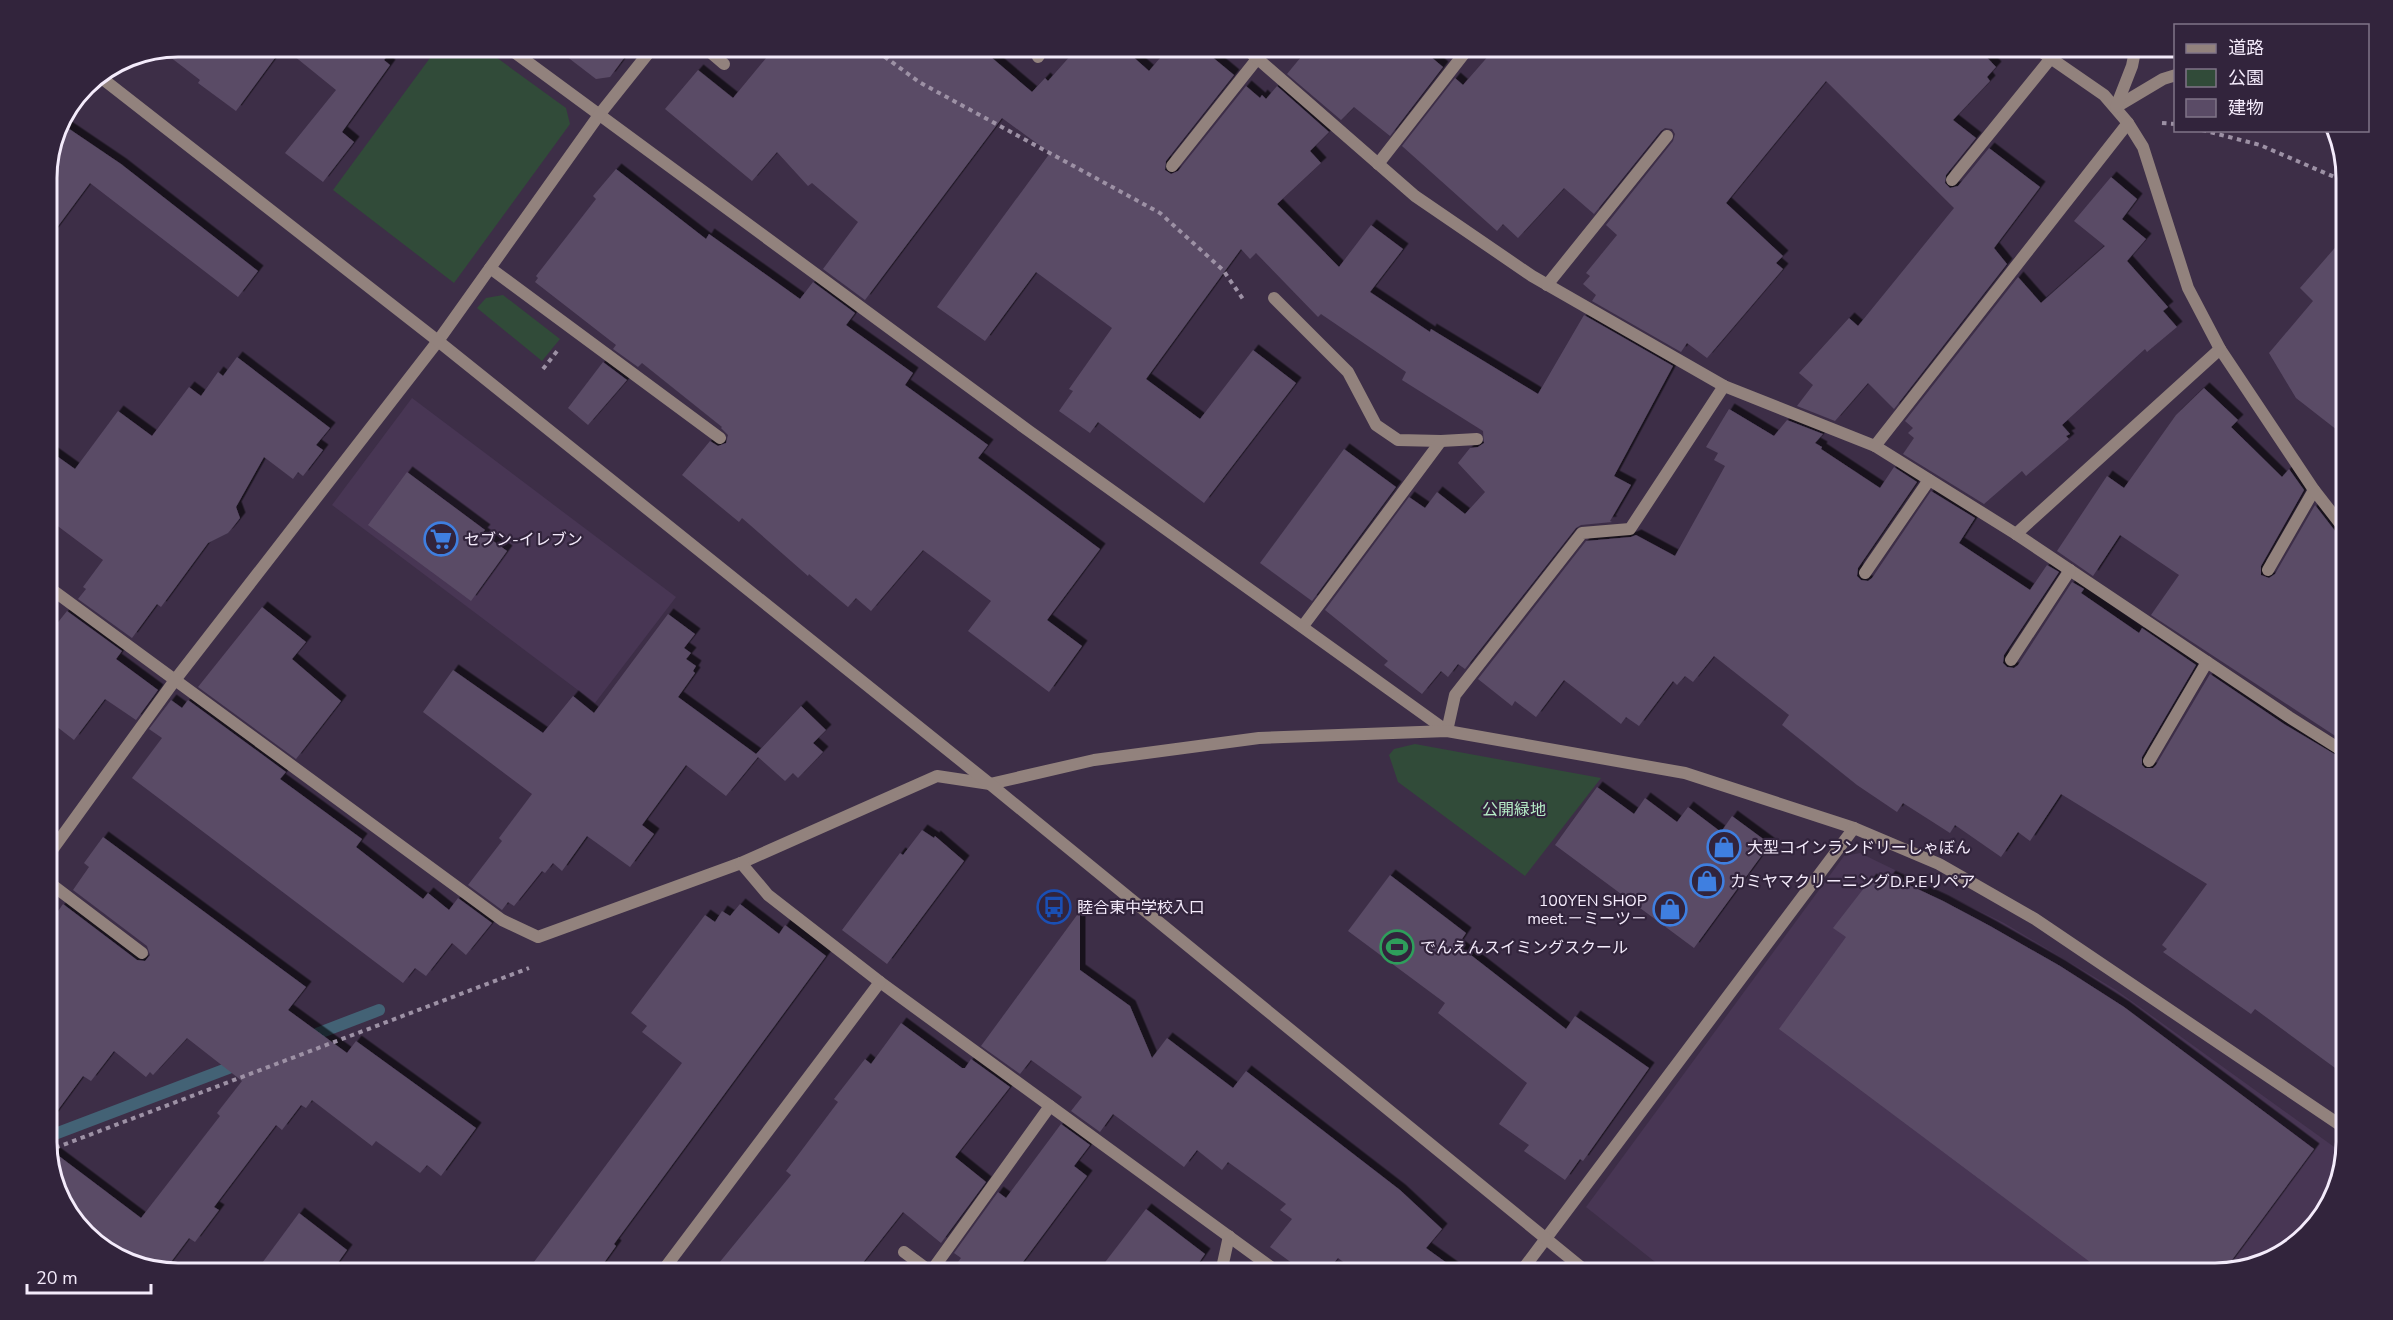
<svg xmlns="http://www.w3.org/2000/svg" width="2393" height="1320" viewBox="0 0 2393 1320" font-family="'Nunito Sans','Noto Sans JP',sans-serif">
<style>
.built{fill:#483654}
.green{fill:#314b39}
.lines{fill:none;stroke-linecap:round;stroke-linejoin:round}
.stream{stroke:#436275;stroke-width:12}
.building{fill:#5a4b66;filter:url(#shadow)}
.path{stroke:#9d91a5;stroke-width:4;stroke-dasharray:4.5 4.5;stroke-linecap:butt}
.service{stroke:#92827d;stroke-width:12}
.minor{stroke:#92827d;stroke-width:12}
.tertiary{stroke:#92827d;stroke-width:12}
.labels{text-anchor:middle;stroke-width:4.5;stroke-linejoin:round;paint-order:stroke}
.poi-label{font-size:16px;fill:#f4ebfb;stroke:#32243c;text-anchor:start}
.park-label{font-size:16px;fill:#b6edc7;stroke:#32243c}
.rim{fill:none;stroke:#f4ebfb;stroke-width:3}
</style>
<defs>
<filter id="shadow"><feDropShadow dx="5.5" dy="-5.5" stdDeviation="0" flood-color="#0009"/></filter>
</defs>
<rect width="100%" height="100%" fill="#3d2e47"/>
<g class="built">
<path d="M412,398L676,597L595,703L332,505Z"/>
<path d="M1860,853L2004,923L2116,990L2344,1154L2334,1190L2306,1231L2281,1256L2216,1273H1669L1586,1207L1844,856Z"/>
</g>
<g class="green">
<path d="M438,47H482L566,108L570,124L454,283L333,190Z"/>
<path d="M503,295L560,339L542,361L477,308L486,298Z"/>
<path d="M1415,744L1601,778L1525,876L1398,782L1389,755L1394,749Z"/>
</g>
<g class="lines">
<g class="stream">
<path d="M306,1038L379,1010"/>
<path d="M47,1137L242,1063"/>
</g>
</g>
<g class="building">
<path d="M178,46H395L384,60L390,65L342,132L354,142L323,182L285,153L336,90L283,47L236,111L198,83L200,80L161,50Z"/>
<path d="M553,46H633L610,77L596,79Z"/>
<path d="M776,46H978L1032,92L1045,78L1048,81L1079,46H1121L1149,71L1170,46H1199L1234,75L1166,161L1165,170L1171,174L1178,171L1246,86L1260,98L1262,95L1266,99L1277,86L1329,132L1310,151L1321,163L1277,204L1339,267L1371,225L1403,249L1370,292L1430,332L1431,329L1538,394L1584,315L1673,366L1614,476L1631,485L1610,521L1612,522L1581,525L1576,528L1465,669L1458,664L1448,677L1441,671L1422,694L1384,665L1388,661L1325,610L1409,497L1425,508L1437,492L1465,514L1485,492L1458,463L1470,448L1478,447L1484,443L1483,431L1402,380L1406,372L1321,314L1318,317L1256,253L1250,259L1241,249L1146,379L1200,419L1253,350L1296,383L1204,503L1098,422L1090,433L1059,411L1073,391L1069,389L1112,328L1036,272L985,341L937,307L1050,153L1002,118L865,300L823,269L858,222L812,183L808,186L777,152L752,181L665,109L698,70L733,98Z"/>
<path d="M1310,46H1418L1443,67L1390,136L1354,107L1341,120L1287,74Z"/>
<path d="M1497,46H1976L1996,67L1987,77L1990,81L1953,120L1976,138L1946,175L1945,183L1950,188L1958,186L1989,148L2040,187L1994,248L2007,264L1894,409L1868,383L1835,421L1797,406L1813,385L1799,373L1849,318L1858,326L1954,208L1826,81L1726,203L1783,256L1776,263L1783,269L1707,358L1687,343L1681,352L1592,301L1596,295L1583,284L1590,276L1586,273L1617,235L1606,225L1673,141L1675,134L1672,129L1665,128L1661,131L1594,214L1564,188L1518,238L1503,224L1497,231L1402,146L1455,78L1463,85Z"/>
<path d="M59,122L121,164L258,271L238,297L90,183L47,241V169Z"/>
<path d="M616,169L706,239L709,234L800,299L813,282L855,313L846,325L913,373L905,385L988,445L978,458L1100,549L1047,620L1082,646L1049,692L968,631L991,601L923,550L871,611L856,598L848,607L809,574L808,576L742,518L739,522L682,475L710,441L718,446L726,443L728,435L721,428L722,427L642,363L638,367L613,349L616,345L535,282L538,278L536,276L596,199L593,196Z"/>
<path d="M2111,177L2137,199L2122,219L2146,239L2127,261L2168,307L2163,311L2177,327L2147,352L2145,349L2062,425L2070,434L2066,436L2069,439L2026,476L2022,471L1984,504L1903,454L1914,438L1908,433L1913,428L1905,421L2018,277L2041,303L2105,246L2074,221Z"/>
<path d="M2346,235V437L2296,398L2269,353L2313,301L2300,288Z"/>
<path d="M237,357L330,428L316,445L323,450L303,476L298,472L293,479L264,457L236,507L240,518L233,527L228,533L208,543L161,607L157,604L132,638L78,599L86,589L83,587L103,560L47,518V449L75,469L118,411L152,436L189,387L201,396L218,372L223,376Z"/>
<path d="M603,362L627,380L588,425L568,408Z"/>
<path d="M2204,388L2238,420L2231,427L2282,477L2289,469L2304,490L2261,566V575L2269,578L2275,574L2315,505L2339,536L2346,539V743L2151,615L2179,575L2120,535L2093,576L2057,551L2107,476L2124,488L2176,415Z"/>
<path d="M1729,409L1774,436L1787,420L1823,434L1815,443L1822,447L1821,449L1880,488L1894,467L1917,482L1858,568L1857,576L1861,580L1868,581L1872,578L1931,491L1975,518L1959,543L2030,590L2047,565L2059,572L2004,655L2003,663L2007,667L2014,668L2018,665L2072,582L2084,589L2081,593L2139,633L2142,628L2196,665L2142,757V765L2145,768H2153L2156,765L2210,674L2284,724L2346,761V1076L2255,1009L2251,1014L2163,952L2167,949L2162,945L2207,884L2061,794L2030,841L2018,832L2001,857L1955,825L1950,833L1903,803L1897,812L1857,785L1782,725L1789,715L1714,656L1693,682L1685,676L1677,685L1673,681L1639,726L1626,717L1621,724L1564,680L1536,717L1515,701L1512,706L1478,679L1586,541L1631,537L1636,535L1675,556L1725,466L1714,460L1718,453L1706,447Z"/>
<path d="M1344,449L1396,487L1312,601L1260,563Z"/>
<path d="M407,472L485,530L482,533L507,551L471,601L368,525Z"/>
<path d="M262,607L306,642L292,659L341,701L296,759L198,687Z"/>
<path d="M67,611L122,651L116,659L158,690L136,720L105,699L74,740L47,719V636Z"/>
<path d="M668,614L695,634L684,648L691,653L686,659L696,666L693,671L695,673L678,697L756,754L801,706L826,730L813,743L823,752L798,778L793,773L785,781L758,757L726,796L686,765L642,825L654,834L630,867L587,836L562,871L553,863L545,873L542,871L514,906L508,902L502,910L468,885L502,841L499,838L532,794L423,712L453,670L543,733L573,696L594,713Z"/>
<path d="M171,700L182,708L188,700L286,772L280,779L362,839L356,847L423,899L428,893L449,910L458,898L492,923L466,955L452,943L426,976L415,968L403,983L132,778L162,738L149,729Z"/>
<path d="M1597,787L1634,814L1645,798L1677,822L1688,807L1721,832L1732,816L1770,844L1694,948L1555,845Z"/>
<path d="M922,830L934,838L935,836L964,861L887,964L842,930L900,853L903,855Z"/>
<path d="M103,837L306,987L288,1010L347,1053L356,1041L476,1128L441,1176L427,1165L420,1173L376,1141L372,1146L312,1100L306,1108L301,1105L282,1130L276,1125L214,1207L219,1210L195,1242L189,1238L165,1270L112,1256L68,1215L47,1147L141,1218L220,1116L217,1113L242,1081L187,1038L153,1075L150,1072L146,1077L114,1051L91,1081L83,1076L47,1125V927L63,904L137,960L145,961L150,955L147,946L73,890L89,867L84,863Z"/>
<path d="M1390,875L1466,933L1458,945L1566,1029L1575,1016L1649,1068L1583,1161L1580,1159L1565,1180L1524,1151L1529,1145L1499,1124L1527,1083L1438,1013L1445,1003L1348,931Z"/>
<path d="M1890,876L1943,901L1990,926L2060,966L2124,1007L2314,1149L2223,1272L2216,1274H2106L1779,1029L1846,937L1833,928L1871,879L1882,887Z"/>
<path d="M740,904L779,934L785,925L826,956L614,1244L616,1246L596,1274H525L682,1063L642,1032L647,1026L631,1013L705,915L715,922L722,911L730,916Z"/>
<path d="M1080,911V970L1130,1006L1152,1058L1167,1038L1233,1088L1246,1071L1400,1190L1442,1229L1426,1248L1462,1274H1359L1338,1258L1325,1274H1307L1270,1247L1292,1219L1280,1210L1286,1204L1228,1162L1222,1170L1197,1150L1184,1167L1113,1114L1100,1132L1071,1111L1082,1097L1031,1060L1020,1074L981,1046Z"/>
<path d="M901,1023L962,1068H965L971,1059L1010,1087L955,1157L986,1182L941,1243L903,1212L854,1274H710L791,1175L786,1171L838,1102L834,1099L865,1059L871,1064Z"/>
<path d="M1061,1124L1090,1145L1074,1166L1087,1176L1014,1274H949L961,1258L954,1253L998,1192L1006,1198Z"/>
<path d="M1146,1209L1205,1254L1191,1274H1096Z"/>
<path d="M299,1213L347,1250L330,1274H254Z"/>
</g>
<g class="lines">
<g class="path">
<path d="M870,46L919,82L1160,213L1223,270L1245,302"/>
<path d="M2162,123L2176,124"/>
<path d="M2202,130L2260,145L2346,182"/>
<path d="M543,369L558,350"/>
<path d="M47,1151L529,968"/>
</g>
<g class="service">
<path d="M703,46L724,64"/>
<path d="M1172,166L1257,59"/>
<path d="M1952,180L2051,58"/>
<path d="M1547,285L1667,136"/>
<path d="M2268,570L2314,490"/>
</g>
<g class="minor">
<path d="M506,46L1029,431L1447,731L1455,695L1582,533L1630,529L1724,386"/>
<path d="M1243,46L1415,196L1532,276L1724,386L1875,446L2016,534L2289,717L2346,753"/>
<path d="M2033,46L2104,95L2128,123L2143,147L2188,288L2220,349L2314,490L2346,531"/>
<path d="M1038,57L1045,46"/>
<path d="M2116,107L2163,79L2176,75"/>
<path d="M2116,107L2132,66L2136,46"/>
<path d="M1378,164L1470,46"/>
<path d="M490,268L720,438"/>
<path d="M1274,298L1348,372L1376,425L1398,440L1441,441L1477,439"/>
<path d="M1875,446L2128,123"/>
<path d="M2016,534L2220,349"/>
<path d="M1865,573L1929,480"/>
<path d="M47,586L502,920L538,937L741,863L937,776L990,784L1094,760L1259,738L1447,731L1685,773L1854,828L1939,864L2035,919L2346,1129"/>
<path d="M1303,626L1441,441"/>
<path d="M2011,660L2070,570"/>
<path d="M2149,761L2207,662"/>
<path d="M47,857L175,680L438,341L599,115L654,46"/>
<path d="M741,863L768,895L880,982L1279,1273"/>
<path d="M47,881L142,953"/>
<path d="M904,1252L931,1272"/>
<path d="M661,1273L880,982"/>
<path d="M930,1273L1050,1106"/>
<path d="M1218,1273L1222,1268L1229,1236"/>
<path d="M1520,1273L1854,828"/>
</g>
<path class="tertiary" d="M99,76L438,341L990,784L1588,1273"/>
</g>
<defs>
<symbol id="supermarket-ring" viewBox="-11 -11 22 22"><circle r="9.5" fill="#32243c" stroke="#3f7fe0" stroke-width="1.5"/><path d="M-6-5.5h2.5l.6 2H6L4.5 2H-2.5L-4.4-4H-6ZM-1.5 3.2a1.3 1.3 0 1 0 .1 0ZM3 3.2a1.3 1.3 0 1 0 .1 0Z" fill="#3f7fe0"/></symbol>
<symbol id="shop-ring" viewBox="-11 -11 22 22"><circle r="9.5" fill="#32243c" stroke="#3f7fe0" stroke-width="1.5"/><path d="M-5-2.5h2.3a2.7 3.5 0 0 1 5.4 0H5L5.5 6h-11ZM-1.5-2.5h3a1.5 2.3 0 0 0-3 0Z" fill="#3f7fe0"/></symbol>
<symbol id="bus-ring" viewBox="-11 -11 22 22"><circle r="9.5" fill="#32243c" stroke="#1a4fb4" stroke-width="1.5"/><path d="M-5-6H5V4H4V6H2V4H-2V6H-4V4H-5ZM-3.5-4V0h7V-4ZM-3.5 1.2v1.5H-2V1.2ZM2 1.2v1.5H3.5V1.2Z" fill="#1a4fb4"/></symbol>
<symbol id="stadium-ring" viewBox="-11 -11 22 22"><circle r="9.5" fill="#32243c" stroke="#2e9e5b" stroke-width="1.5"/><path d="M0-5a6.5 5 0 1 0 0 10a6.5 5 0 1 0 0-10ZM-3.5-1.8h7v3.6h-7Z" fill="#2e9e5b"/></symbol>
</defs>
<g fill-rule="evenodd">
<use href="#supermarket-ring" x="422" y="520" width="38" height="38"/>
<use href="#shop-ring" x="1705" y="828" width="38" height="38"/>
<use href="#shop-ring" x="1688" y="862" width="38" height="38"/>
<use href="#bus-ring" x="1035" y="888" width="38" height="38"/>
<use href="#shop-ring" x="1651" y="890" width="38" height="38"/>
<use href="#stadium-ring" x="1378" y="928" width="38" height="38"/>
</g>
<g class="labels">
<g class="poi-label">
<text x="464" y="545">セブン-イレブン</text>
<text x="1747" y="853">大型コインランドリーしゃぼん</text>
<text x="1730" y="887">カミヤマクリーニングD.P.Eリペア</text>
<text x="1647" y="906" text-anchor="end">100YEN SHOP<tspan x="1647" dy="18">meet.－ミーツ－</tspan></text>
<text x="1077" y="913">睦合東中学校入口</text>
<text x="1420" y="953">でんえんスイミングスクール</text>
</g>
<g class="park-label">
<text x="1514" y="815">公開緑地</text>
</g>
</g>
<path d="M0 0H2393V1320H0ZM178 57H2215A121 121 0 0 1 2336 178V1142A121 121 0 0 1 2215 1263H178A121 121 0 0 1 57 1142V178A121 121 0 0 1 178 57Z" fill="#32243c" fill-rule="evenodd"/>
<path class="rim" d="M178 57H2215A121 121 0 0 1 2336 178V1142A121 121 0 0 1 2215 1263H178A121 121 0 0 1 57 1142V178A121 121 0 0 1 178 57Z"/>
<rect x="2174" y="24" width="195" height="108" fill="#32243c" stroke="#807488" stroke-width="1.5"/>
<rect x="2186" y="44" width="30" height="9" fill="#92827d" stroke="#807488" stroke-width="1.5"/>
<text x="2228" y="54" font-size="18" fill="#f4ebfb">道路</text>
<rect x="2186" y="69" width="30" height="18" fill="#314b39" stroke="#807488" stroke-width="1.5"/>
<text x="2228" y="84" font-size="18" fill="#f4ebfb">公園</text>
<rect x="2186" y="99" width="30" height="18" fill="#5a4b66" stroke="#807488" stroke-width="1.5"/>
<text x="2228" y="114" font-size="18" fill="#f4ebfb">建物</text>
<path d="M27 1284v9h124v-9" fill="none" stroke="#f4ebfb" stroke-width="3"/>
<text x="36" y="1284" font-size="18" fill="#f4ebfb" stroke="#32243c" stroke-width="4.5" paint-order="stroke">20 m</text>
</svg>
